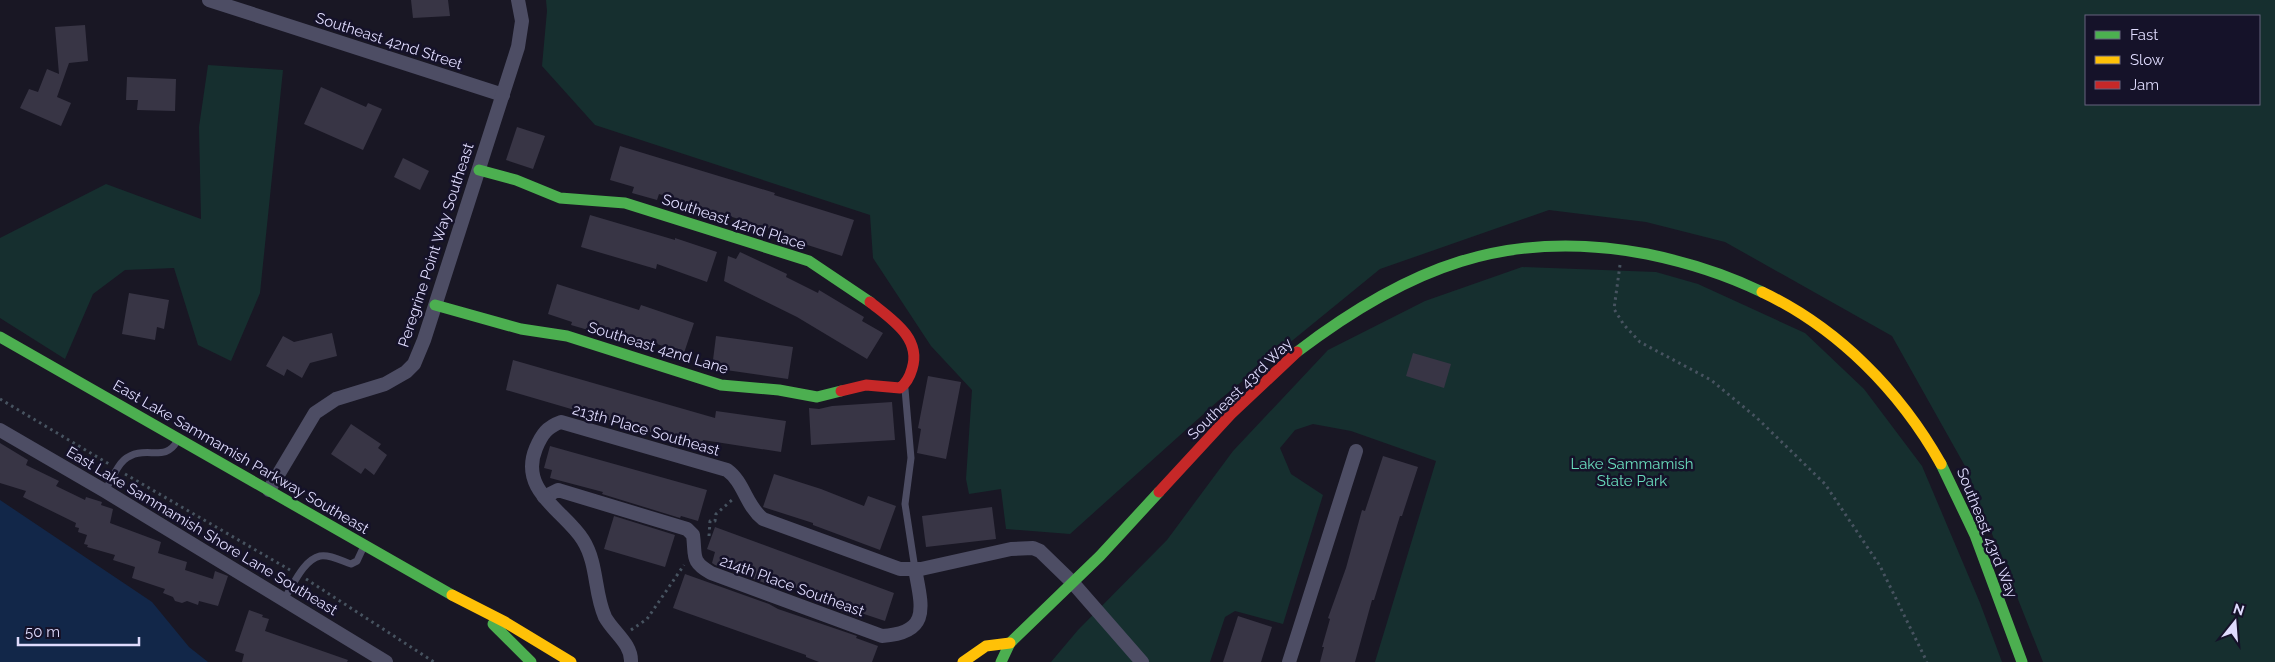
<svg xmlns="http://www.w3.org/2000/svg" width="2275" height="662" viewBox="0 0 2275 662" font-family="Raleway,sans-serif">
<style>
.green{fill:#162f2f;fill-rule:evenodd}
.water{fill:#122749}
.building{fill:#383545}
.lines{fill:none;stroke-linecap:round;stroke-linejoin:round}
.path{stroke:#475360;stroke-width:3;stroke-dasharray:2.5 4;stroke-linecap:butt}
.lane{stroke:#4d4d64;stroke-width:7}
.street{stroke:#4d4d64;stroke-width:14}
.fast{stroke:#4caf50;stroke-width:11}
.slow{stroke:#ffc107;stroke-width:11}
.jam{stroke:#c62828;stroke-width:11}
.labels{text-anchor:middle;stroke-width:5;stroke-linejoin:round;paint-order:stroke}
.street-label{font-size:15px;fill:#dfdbfd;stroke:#151229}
.park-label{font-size:15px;fill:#69dcbc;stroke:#151229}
</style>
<rect width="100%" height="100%" fill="#191724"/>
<g class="green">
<path d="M546,0H2275V662H2043L1965,466L1892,336L1725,242L1646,222L1549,210L1380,269L1218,401L1070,534L1006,529L1001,489L969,494L966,479L972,390L931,346L873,258L870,215L595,125L542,66L547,11ZM2086,16H2259V104H2086Z"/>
<path d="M208,65L283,70L260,293L231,361L198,345L174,268L125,270L93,294L65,359L0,318V238L106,184L201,219L199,127Z"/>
<path d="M1522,267L1656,272L1698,284L1805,333L1864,389L1922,466L1980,603L2002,662H1375L1436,461L1351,431L1313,424L1295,430L1280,448L1291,474L1323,495L1283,624L1235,611L1225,617L1210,662H1051L1078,630L1167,540L1233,451L1328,350L1425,301Z"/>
</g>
<path class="water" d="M0,500L152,602L189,647L208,662H0Z"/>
<g class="building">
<path d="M411,0H448L450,16L413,18Z"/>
<path d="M85,25L88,61L69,63L57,97L71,103L61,126L20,108L29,89L38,92L47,69L59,74L55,27Z"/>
<path d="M127,77L176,79L175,111L137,110L138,100H126Z"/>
<path d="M321,87L366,107L368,103L382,109L363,150L304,124Z"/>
<path d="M517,127L545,136L533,169L506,160Z"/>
<path d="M620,146L775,193L774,195L854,220L842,256L795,241L796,237L659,194L657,200L632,193L634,187L610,180Z"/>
<path d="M403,158L429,171L420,190L394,177Z"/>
<path d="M590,215L675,240V238L717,252L707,282L657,264L656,269L581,247Z"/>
<path d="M740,252L787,274L786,277L818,293L819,290L864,317L862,321L883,333L867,359L797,317L724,281L728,256L736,259Z"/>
<path d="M557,284L639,310L641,305L694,323L684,353L624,333L622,338L596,330L595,332L571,325L572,322L548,314Z"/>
<path d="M129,293L169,300L164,329L157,327L155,340L122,334Z"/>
<path d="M332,333L337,356L310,363L302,378L287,369L284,376L266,366L283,336L294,342Z"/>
<path d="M716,336L793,347L788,379L712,368Z"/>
<path d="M1413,353L1451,364L1444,388L1406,376Z"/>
<path d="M513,360L715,418L716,411L786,421L781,452L703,440L701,447L506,390Z"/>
<path d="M928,376L961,382L946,459L917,453L921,429L918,428Z"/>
<path d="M892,402L895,440L811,445L809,408L819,409L832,406Z"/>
<path d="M351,424L381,444L378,448L387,455L374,475L365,468L361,474L331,454Z"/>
<path d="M0,443L28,460L26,465L59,481L56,486L85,500L86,497L102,502L101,505L113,509L110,523L161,542L158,553L187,562L185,570L213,579L215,571L228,576L218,606L199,601L198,605L187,601L182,603L175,601L173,597L163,593L165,589L132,578L135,567L113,560L115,555L87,547L88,545L84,544L87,535L78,532L79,528L75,527L76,523L23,497L26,491L0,483Z"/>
<path d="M550,446L707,490L698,521L681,516L680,518L602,494L603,492L550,478L552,470L544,468Z"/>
<path d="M1383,456L1418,467L1402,516H1400L1374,600H1372L1355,662H1320L1324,647H1322L1330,619L1328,618L1346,568L1362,510L1365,511Z"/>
<path d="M774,474L821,489L864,506L868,496L896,506L880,550L813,525V523L763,507Z"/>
<path d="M992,507L996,539L926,547L922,516Z"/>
<path d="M614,516L675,535L665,567L604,549Z"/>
<path d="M715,527L894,593L885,621L864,614L862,619L838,610L840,603L795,587L778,581L776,587L715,565L712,563L715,552L707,549Z"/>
<path d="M685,574L769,604L778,609L857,636L856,638L878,646L872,662H819L806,657V655L673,608Z"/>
<path d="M249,610L263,615L262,617L269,619L265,631L348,660L347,662H242L244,654L235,651Z"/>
<path d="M1238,616L1272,627L1261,662H1223Z"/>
</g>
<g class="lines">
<g class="path">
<path d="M1620,265L1614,309L1624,325L1640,342L1711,380L1757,418L1825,484L1880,566L1927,662"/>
<path d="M0,399L109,464"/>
<path d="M125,474L290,570"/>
<path d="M709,536L710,521H715L716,514L732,500"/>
<path d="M306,579L434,662"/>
<path d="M631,630L647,619L684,565"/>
</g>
<g class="lane">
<path d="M905,389L911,458L905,504L915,569"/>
<path d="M105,491C111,481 116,467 124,460C144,443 165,464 177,441"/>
<path d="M284,599C293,586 303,560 320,556C329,554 342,561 351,564L357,561L364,546"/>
</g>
<g class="street">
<path d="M209,0L503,95"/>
<path d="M0,430L105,491L386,662"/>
<path d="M269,490L315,413L336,399L385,384L406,372L414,364L424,340L518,47L522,21L518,0"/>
<path d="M544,497L558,490L687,529L693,535C696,556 690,561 711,573L882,636C931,633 922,607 915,569"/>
<path d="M631,662C632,644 613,632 605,617C594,593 598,564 583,540C565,511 518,491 536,448C542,434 547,427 561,422L727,470C744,482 746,506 763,519L900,569H921L1011,549L1033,548L1040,551L1073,583L1142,662"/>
<path d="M1289,662L1356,451"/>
</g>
<g class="fast">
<path d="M479,170L516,180L560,198L625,203L809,261L870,302"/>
<path d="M435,305L521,329L567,336L721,385L779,390L817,397L841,391"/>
<path d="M0,337L452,595"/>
<path d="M1297,352C1407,268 1507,227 1647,254C1686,262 1725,274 1762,292"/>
<path d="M1941,464L1975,535L2022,662"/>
<path d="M493,624L531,662"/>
<path d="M1001,662L1010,643L1100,556L1159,492"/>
</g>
<g class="slow">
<path d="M1762,292C1838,328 1900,391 1941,464"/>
<path d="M452,595L505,622L571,662"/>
<path d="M963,662L986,646L1010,643"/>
</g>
<g class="jam">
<path d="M841,391L866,385L900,388C907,383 910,376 912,369C922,338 891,319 870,302"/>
<path d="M1159,492L1231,414L1297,352"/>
</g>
</g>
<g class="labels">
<g class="street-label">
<text transform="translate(389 41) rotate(18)" y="5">Southeast 42nd Street</text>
<text transform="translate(734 222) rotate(18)" y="5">Southeast 42nd Place</text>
<text transform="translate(436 245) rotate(-72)" y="5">Peregrine Point Way Southeast</text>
<text transform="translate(658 348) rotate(17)" y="5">Southeast 42nd Lane</text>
<text transform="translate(1240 389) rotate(-44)" y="5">Southeast 43rd Way</text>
<text transform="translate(646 430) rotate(16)" y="5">213th Place Southeast</text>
<text transform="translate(241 457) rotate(30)" y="5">East Lake Sammamish Parkway Southeast</text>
<text transform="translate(202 531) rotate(31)" y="5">East Lake Sammamish Shore Lane Southeast</text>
<text transform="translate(1987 533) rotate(68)" y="5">Southeast 43rd Way</text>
<text transform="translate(792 586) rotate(20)" y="5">214th Place Southeast</text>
</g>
<g class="park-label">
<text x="1632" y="469">Lake Sammamish<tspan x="1632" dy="17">State Park</tspan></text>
</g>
</g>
<rect x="2085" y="15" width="175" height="90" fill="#151229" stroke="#66627e"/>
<rect x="2095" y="31" width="25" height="8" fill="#4caf50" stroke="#66627e"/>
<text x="2130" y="40" font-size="15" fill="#dfdbfd">Fast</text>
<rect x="2095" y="56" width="25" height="8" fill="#ffc107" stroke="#66627e"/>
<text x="2130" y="65" font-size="15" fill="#dfdbfd">Slow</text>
<rect x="2095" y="81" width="25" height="8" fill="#c62828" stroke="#66627e"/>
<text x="2130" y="90" font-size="15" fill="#dfdbfd">Jam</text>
<g transform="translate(2235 622) rotate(17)" stroke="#151229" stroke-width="4" paint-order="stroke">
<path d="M0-4L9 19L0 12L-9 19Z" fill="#dfdbfd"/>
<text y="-8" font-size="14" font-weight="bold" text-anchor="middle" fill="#dfdbfd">N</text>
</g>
<path d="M18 637v8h121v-8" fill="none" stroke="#dfdbfd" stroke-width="2.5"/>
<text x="25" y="637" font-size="15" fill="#dfdbfd" stroke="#151229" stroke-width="4" paint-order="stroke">50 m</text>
</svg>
